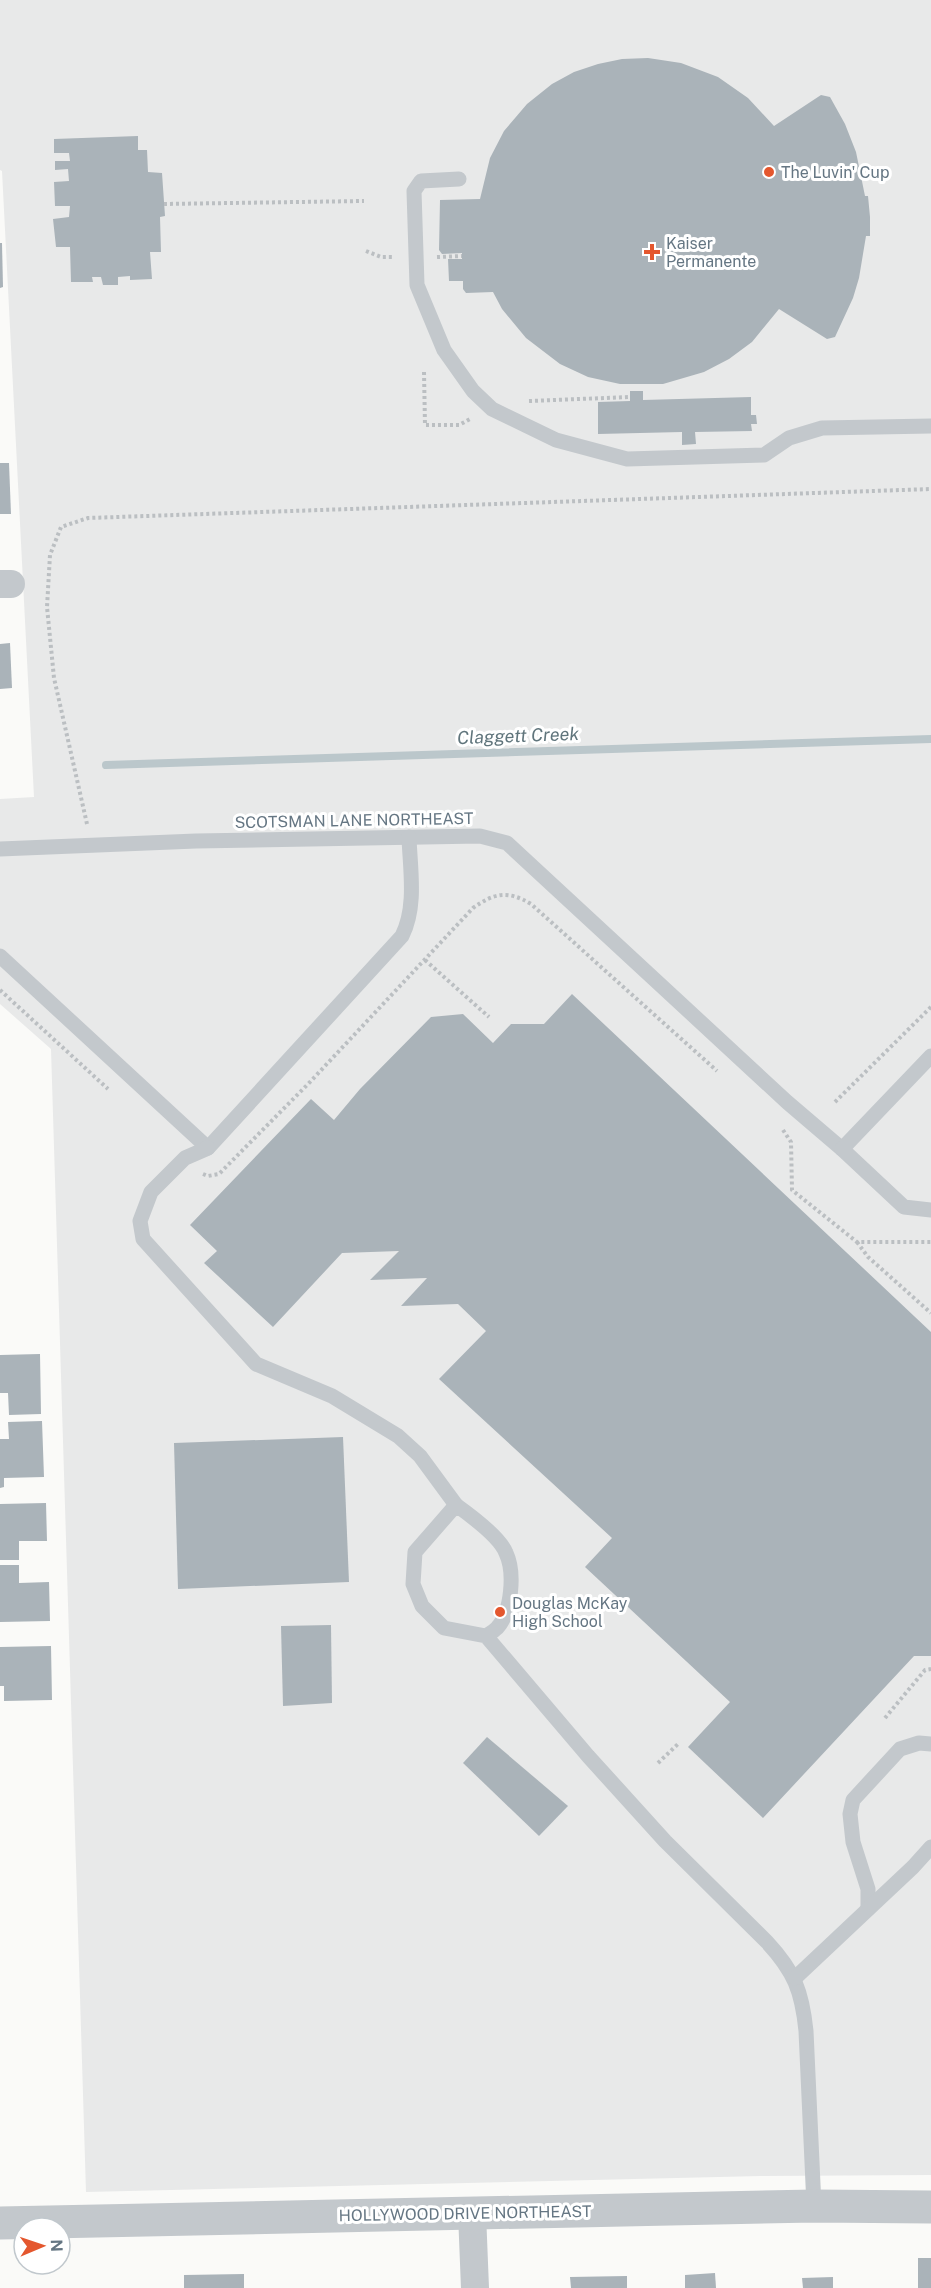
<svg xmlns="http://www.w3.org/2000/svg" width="931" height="2288" viewBox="0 0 931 2288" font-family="'Public Sans',sans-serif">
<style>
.built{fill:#e8e9e9}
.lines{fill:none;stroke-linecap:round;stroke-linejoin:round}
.stream{stroke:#bbc7cb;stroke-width:8}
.building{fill:#aab3b9}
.path{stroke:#bbbfc2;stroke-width:4;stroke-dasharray:3 3;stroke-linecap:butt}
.service{stroke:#c3c8cc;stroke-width:15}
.minor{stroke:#c3c8cc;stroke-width:28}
.tertiary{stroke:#c3c8cc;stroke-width:33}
.poi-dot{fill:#e4572e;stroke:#fff;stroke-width:2}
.labels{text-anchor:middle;stroke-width:6;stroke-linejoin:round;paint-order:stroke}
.poi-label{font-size:16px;fill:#657683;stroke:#fff;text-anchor:start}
.street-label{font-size:16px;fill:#657683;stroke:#fff}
.water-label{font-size:18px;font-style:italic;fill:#60757c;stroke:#fff}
</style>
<rect width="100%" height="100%" fill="#fafaf8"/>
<path class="built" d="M0,0H931V2175L761,2176L86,2192L51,1049L0,1004V799L34,797L2,171L0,170Z"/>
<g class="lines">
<path class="stream" d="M106,765L931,739"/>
</g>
<g class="building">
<path d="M648,58L681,63L718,77L748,98L774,126L821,95L830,97L845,124L856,152L865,196H868L870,217V236H866L859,278L853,298L835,337L827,339L779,309L752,342L729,359L704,372L663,384H620L588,377L560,364L526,338L502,309L493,292L466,293L463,289V281H449L448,259H462V253L442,254L439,250L440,200L480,199L490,158L504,131L527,104L552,84L574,72L598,64L622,59Z"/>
<path d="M138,136V150H147L148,172L162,173L165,216L160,217L161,252H150L152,279L130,280V276L118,277V285H103L101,277H92L93,282H71L70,247H56L53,219L69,217L70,206H55L54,182L69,181L68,169L55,170V161H70L69,153H54V139Z"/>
<path d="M0,243H2L3,287L0,288Z"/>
<path d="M630,391H643V400L751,397V415H756L757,424H751L752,431L695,432L696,444L682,445V432L598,434V402L630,401Z"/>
<path d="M0,463H9L11,514H0Z"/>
<path d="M10,643L12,688L0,689V644Z"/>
<path d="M572,994L931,1332V1656H914L763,1818L688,1747L730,1702L585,1567L612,1538L439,1379L486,1331L458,1304L401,1306L427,1278L370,1280L399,1251L342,1253L273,1327L204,1263L217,1251L190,1225L311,1099L334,1120L360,1089L431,1017L463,1014L493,1043L511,1024H544Z"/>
<path d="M40,1354L41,1414L9,1415L8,1393H0V1355Z"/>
<path d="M42,1421L44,1477L4,1478V1487L0,1488V1439H9L8,1422Z"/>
<path d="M343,1437L349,1582L178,1589L174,1443Z"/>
<path d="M46,1503L47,1541H19V1560H0V1504Z"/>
<path d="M0,1565H19V1583L49,1582L50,1621L0,1622Z"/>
<path d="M331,1625L332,1703L283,1706L281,1626Z"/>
<path d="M51,1646L52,1700L4,1701V1686H0V1647Z"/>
<path d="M487,1737L568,1806L539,1836L463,1763Z"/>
<rect x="918" y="2258" width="13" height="30"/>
<path d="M715,2273L716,2288H685V2275Z"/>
<path d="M244,2274V2288H184V2275Z"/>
<path d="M627,2276V2288H571L570,2277Z"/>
<path d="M833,2277V2288H803L802,2278Z"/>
</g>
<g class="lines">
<g class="path">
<path d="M164,204L364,201"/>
<path d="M366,251L381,257H394"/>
<path d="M437,257L462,256"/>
<path d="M424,372L425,425H459L470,419"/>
<path d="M529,401L630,397"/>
<path d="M87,824L54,678L47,607L50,555L61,527L88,518L931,489"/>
<path d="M425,960L489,1017"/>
<path d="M0,990L108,1089"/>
<path d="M835,1102L931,1007"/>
<path d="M783,1130L791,1142L792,1190L857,1242H931"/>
<path d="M203,1174L208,1176L219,1174L310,1082L473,908C494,893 508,890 531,904L717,1071"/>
<path d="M857,1242L868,1257L931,1313"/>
<path d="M885,1718L925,1670L931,1669"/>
<path d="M658,1763L678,1744"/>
</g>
<g class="service">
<path d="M459,179L421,181L414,191L417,285L444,350L473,391L492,409L556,440L627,459L764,455L789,438L822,428L931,426"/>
<path d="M0,849L196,841L480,836L507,843L787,1102L842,1149"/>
<path d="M0,956L208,1148L402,936C417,906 410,869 409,837"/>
<path d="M931,1056L842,1149L904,1207L931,1210"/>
<path d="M208,1148L185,1158L151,1192L140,1221L143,1239L256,1364L332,1396L398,1436L420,1456L456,1505"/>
<path d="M486,1636C489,1634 494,1631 497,1628C512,1612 515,1572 506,1553C500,1537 470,1515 456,1505L415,1552L413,1584L422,1606L444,1628L486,1636L588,1756L665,1841L767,1942C794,1971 802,1991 806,2031L814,2206"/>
<path d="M868,1909V1889L853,1842L850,1814L853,1800L900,1749L919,1743L931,1744"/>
<path d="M795,1978L913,1867L931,1847"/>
</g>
<g class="minor">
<path d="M0,584H11"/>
<path d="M472,2213L475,2288"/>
</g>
<path class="tertiary" d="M0,2223L814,2206L931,2207"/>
</g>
<g class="poi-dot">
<circle cx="769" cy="172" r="6"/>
<path d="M649 243h6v6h6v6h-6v6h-6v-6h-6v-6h6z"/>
<circle cx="500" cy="1612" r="6"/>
</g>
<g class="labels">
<g class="poi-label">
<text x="781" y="178">The Luvin' Cup</text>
<text x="666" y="249">Kaiser<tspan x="666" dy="18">Permanente</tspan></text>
<text x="512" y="1609">Douglas McKay<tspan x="512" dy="18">High School</tspan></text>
</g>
<g class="street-label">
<text transform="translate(354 820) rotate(-1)" y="6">SCOTSMAN LANE NORTHEAST</text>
<text transform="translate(465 2213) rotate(-1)" y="6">HOLLYWOOD DRIVE NORTHEAST</text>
</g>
<g class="water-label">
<text transform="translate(518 736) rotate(-2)" y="6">Claggett Creek</text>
</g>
</g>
<g transform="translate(42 2246) rotate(88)"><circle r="28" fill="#ffffff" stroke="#c1c8cd" stroke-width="1.5"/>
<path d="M0-4.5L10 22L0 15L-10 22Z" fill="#e4572e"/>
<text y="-9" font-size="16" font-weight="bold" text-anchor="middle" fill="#657683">N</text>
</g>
</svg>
